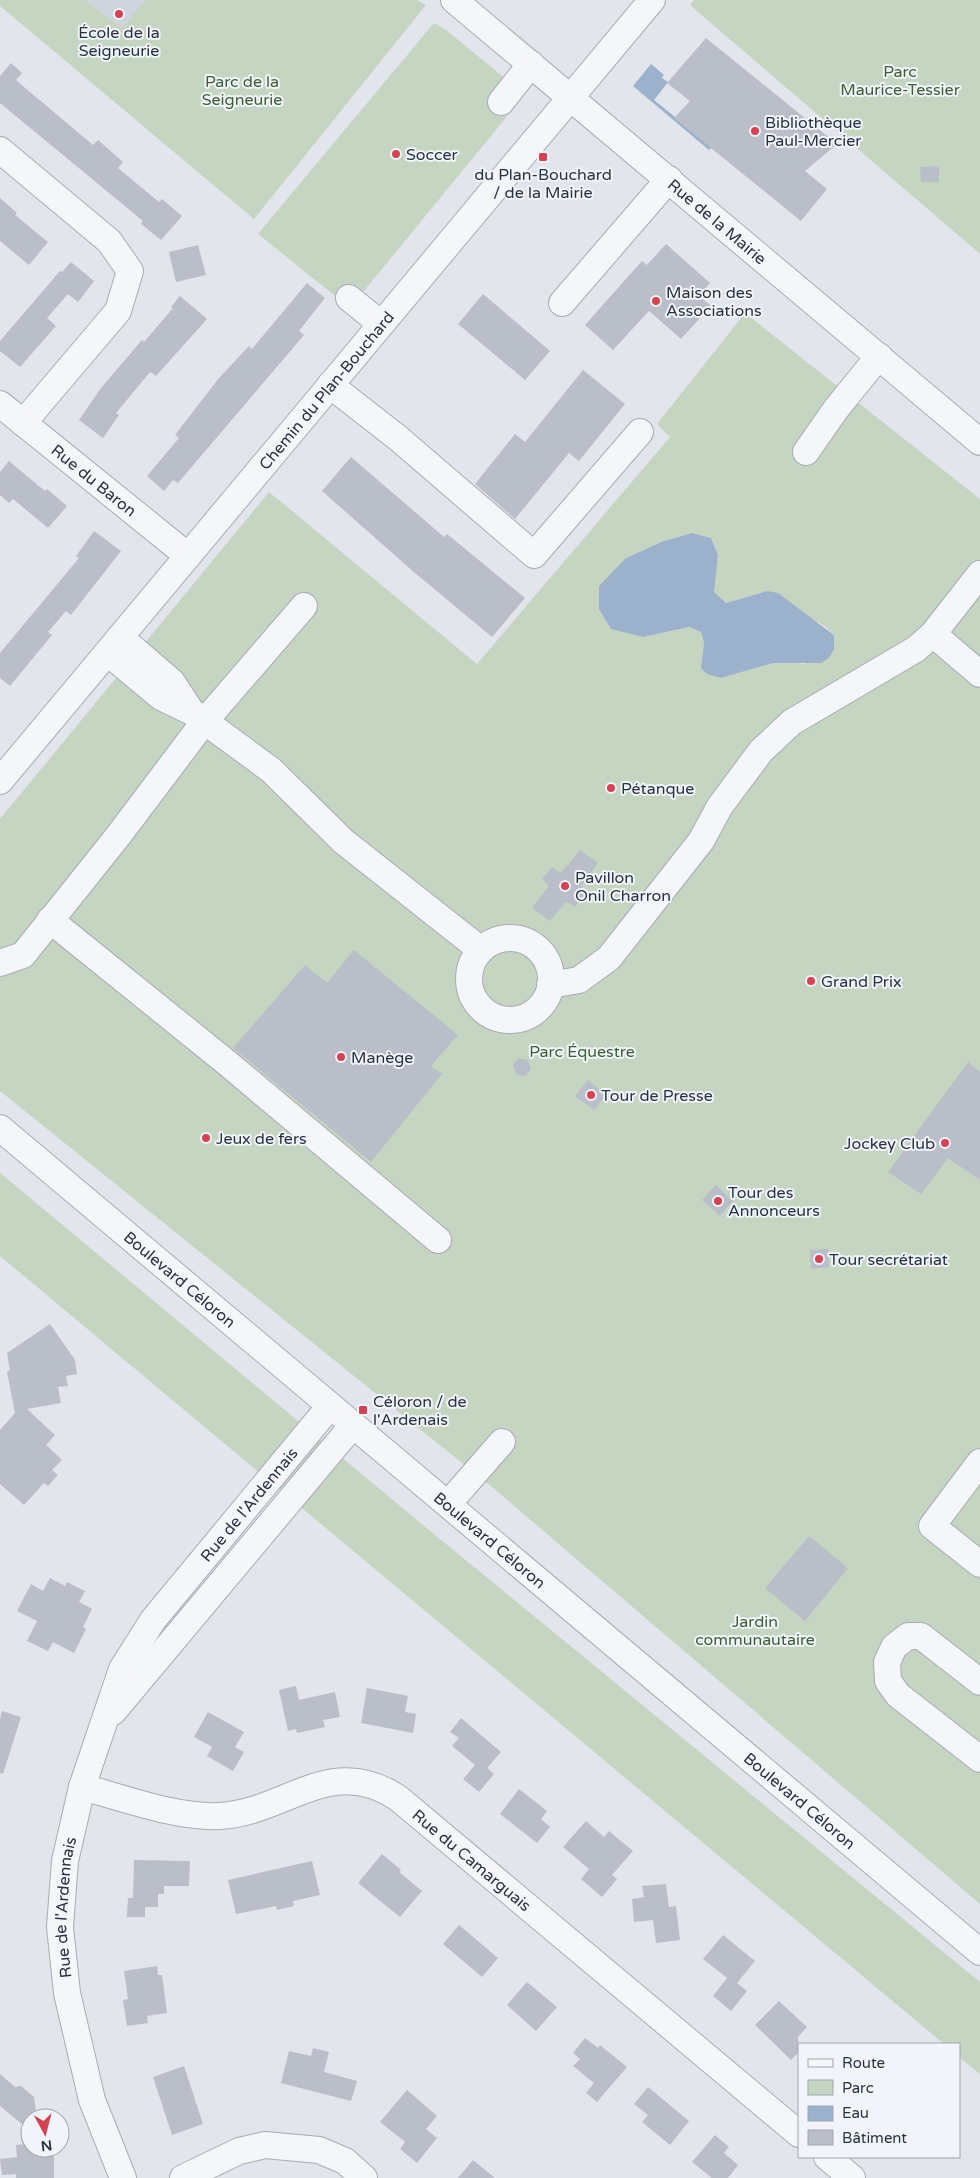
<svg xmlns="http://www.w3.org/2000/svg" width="980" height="2178" viewBox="0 0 980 2178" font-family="'Varela Round',sans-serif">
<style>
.built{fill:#d0d4dd}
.green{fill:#c6d5c2;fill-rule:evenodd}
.water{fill:#9cb1cc}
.building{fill:#b9bec8}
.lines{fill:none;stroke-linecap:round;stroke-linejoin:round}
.minor-casing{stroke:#a7acb5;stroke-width:28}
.minor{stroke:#f5f6f9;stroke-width:26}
.poi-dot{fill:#d34353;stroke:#f1f4f8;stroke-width:2}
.labels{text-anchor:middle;stroke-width:4;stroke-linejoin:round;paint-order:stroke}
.poi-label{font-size:16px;fill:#293243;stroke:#f1f4f8;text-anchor:start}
.park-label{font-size:16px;fill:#3c5f36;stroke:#f1f4f8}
.street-label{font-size:16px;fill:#293243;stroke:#f1f4f8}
</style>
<rect width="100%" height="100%" fill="#e2e5eb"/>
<path class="built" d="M85,0H145L122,28Z"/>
<g class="green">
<path d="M0,0H85L122,28L145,0H417L426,5L254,219L0,6Z"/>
<path d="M694,0H980V254L690,5Z"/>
<path d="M434,23L446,30L522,92V98L350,308L258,234Z"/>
<path d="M745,313L980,499V1904L498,1492L0,1091V819L269,492L477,664L670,437L657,424ZM692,533L711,538L718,555L713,592L726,603L767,591L826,627L834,635V649L804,664L789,662L773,663L721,678L702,657L704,642L701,632L689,627L643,637L626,558L661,542Z"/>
<path d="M0,1173L423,1525L980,1982V2074L959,2057V2044H944L0,1256Z"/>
</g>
<g class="water">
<path d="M651,64L664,75L662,78L668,82L654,100L712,147L709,150L633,86Z"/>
<path d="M692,533L711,538L718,555L714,592L726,603L767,591L778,593L834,635V649L829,658L821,663H773L721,678L707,674L701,668L704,642L701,632L689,627L643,637L611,629L599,609V586L626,558L661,542Z"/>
</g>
<g class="building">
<path d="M706,38L837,144L805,171L827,189L801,221L674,118L690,101L667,83Z"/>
<path d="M11,63L22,73L16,80L24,87L93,145L98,140L123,162L118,168L159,202L162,199L182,216L161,240L141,224L143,221L0,103V76Z"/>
<path d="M939,166V182H921L920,167Z"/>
<path d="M0,198L17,213L15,215L48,242L29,265L0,241Z"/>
<path d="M666,244L710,283L699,296L711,306L681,339L649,311L613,350L585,325L642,261L647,265Z"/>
<path d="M198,245L206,275L176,282L169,252Z"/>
<path d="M71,262L94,281L78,302L68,294L47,318L56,326L20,367L0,351V341L60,271L62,272Z"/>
<path d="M307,283L325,298L299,331L304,335L178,483L173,480L164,491L147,476L179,438L175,435L219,378L249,346L252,349Z"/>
<path d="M483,294L550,351L525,380L458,324Z"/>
<path d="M180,296L207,319L156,376L150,372L116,413L119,415L103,438L79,420L101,388L142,340L144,342L173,308L171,307Z"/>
<path d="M583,370L625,404L579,461L569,453L515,519L475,484L515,434L525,442Z"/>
<path d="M351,457L444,537L447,534L525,598L492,637L415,573L322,491Z"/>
<path d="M9,461L45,491L47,489L67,506L48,528L13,499L9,503L0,495V472Z"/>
<path d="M94,531L121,551L71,615L66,611L48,632L52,635L10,686L0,678V653L79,558L76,556Z"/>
<path d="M580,850L598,863L581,886L587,892L575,907L566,902L550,921L532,908L549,886L542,879L552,867L561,873Z"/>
<path d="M354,950L458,1035L431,1066L442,1074L371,1162L233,1048L305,965L327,983Z"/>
<path d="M518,1058L528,1060L531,1069L525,1076L516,1074L513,1065Z"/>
<path d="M968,1062L980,1072V1180L948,1158L921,1194L888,1172Z"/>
<path d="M588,1080L606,1095L594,1110L575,1096Z"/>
<path d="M716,1185L733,1201L720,1216L702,1200Z"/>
<path d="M828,1249L829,1267L811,1269L810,1250Z"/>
<path d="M50,1324L75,1360L77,1374L66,1376L68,1386L58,1387L61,1403L27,1409L55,1435L46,1445L62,1460L52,1470L58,1475L48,1486L44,1483L24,1505L0,1484V1430L15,1413L7,1372L10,1370L7,1353Z"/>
<path d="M809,1536L848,1568L805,1621L765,1588Z"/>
<path d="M50,1578L65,1586L67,1582L85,1591L79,1602L92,1609L83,1627L86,1629L74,1653L53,1642L48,1651L27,1641L37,1621L17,1611L31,1584L43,1591Z"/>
<path d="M296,1686L299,1700L335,1692L340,1717L323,1720L325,1727L297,1733L296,1729L288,1731L279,1690Z"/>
<path d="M367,1688L408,1696L405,1712L416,1714L413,1733L361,1723Z"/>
<path d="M2,1711L21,1717L3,1774L0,1773V1719Z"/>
<path d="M208,1712L244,1732L235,1747L244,1752L233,1771L207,1756L212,1747L194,1737Z"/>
<path d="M461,1718L501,1752L487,1768L494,1774L479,1792L463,1779L475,1765L452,1746L459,1738L450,1732Z"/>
<path d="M519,1789L547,1811L541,1819L550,1827L537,1843L500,1814Z"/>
<path d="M586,1821L604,1837L609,1831L633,1851L612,1875L617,1879L602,1897L581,1879L589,1869L563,1847Z"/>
<path d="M382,1854L401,1870L399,1872L422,1891L400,1917L358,1883Z"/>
<path d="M134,1860L190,1861L189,1886H164V1894H158V1907H145V1917H127L128,1898H133Z"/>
<path d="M312,1861L320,1895L293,1901L294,1906L277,1910L276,1906L236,1914L228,1880Z"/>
<path d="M666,1884L669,1907L676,1906L680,1940L656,1943L653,1920L634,1922L632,1899L644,1897L642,1886Z"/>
<path d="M459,1925L498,1958L482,1977L443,1944Z"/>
<path d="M723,1935L755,1961L737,1983L747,1991L731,2011L713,1996L727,1978L703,1959Z"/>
<path d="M157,1966L158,1975H162L167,2013L147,2016L148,2023L127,2026L123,2000L128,1999L124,1971Z"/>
<path d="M527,1982L557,2007L536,2031L507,2005Z"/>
<path d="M779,2001L807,2027L798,2037L799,2052L791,2060L755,2025Z"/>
<path d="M585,2038L598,2048L600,2045L627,2067L597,2102L586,2093L594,2083L573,2066L580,2059L573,2053Z"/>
<path d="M313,2048L329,2052L324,2072L357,2081L351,2101L281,2083L289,2051L311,2056Z"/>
<path d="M184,2066L203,2124L172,2135L153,2077Z"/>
<path d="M0,2074L15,2087L21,2086L34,2097L36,2111L23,2125L0,2106Z"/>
<path d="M648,2087L689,2121L670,2145L642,2122L648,2115L634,2104Z"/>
<path d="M407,2090L437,2116L426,2129L437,2138L417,2163L400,2149L405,2142L380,2122Z"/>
<path d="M715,2135L729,2147L724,2153L738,2165L728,2178H712L692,2162Z"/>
<path d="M30,2144V2148H47L48,2153L54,2152V2178H16V2174L2,2175L0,2159L17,2157L16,2145Z"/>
<path d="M473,2160L495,2178H458Z"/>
</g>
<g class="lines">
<defs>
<g id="minor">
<path id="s1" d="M454,0L980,442"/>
<path d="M501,102L531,64"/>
<path d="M0,150L109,241L130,271L118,311L23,423"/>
<path d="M349,298L381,324"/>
<path d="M562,303L669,179"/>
<path d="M330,385L398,438L534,555L640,432"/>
<path id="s2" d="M0,404L188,556"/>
<path d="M806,452L836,409L879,356"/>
<path d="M933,634L980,674"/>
<path d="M120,637L172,682L191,711"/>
<path d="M108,653L161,697L192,712L271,770L343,841L481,950"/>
<path id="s3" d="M0,781L652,0"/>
<path d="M50,920L226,1062L438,1240"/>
<circle cx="510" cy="979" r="41"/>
<path d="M0,963L23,955L118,836L204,722L304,606"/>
<path d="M550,985L579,980L609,958L701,841L720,806L761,751L792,722L916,649L933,634L980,574"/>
<path id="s4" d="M0,1128L980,1952"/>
<path d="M980,1462L932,1526L980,1564"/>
<path d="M448,1504L502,1442"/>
<path d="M980,1682L921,1636H908L894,1647L887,1662L888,1681L898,1695L980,1759"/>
<path d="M113,1712L353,1425"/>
<path id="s5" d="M82,1787C124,1798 176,1818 220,1816C287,1812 331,1753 398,1798L799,2134"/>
<path d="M827,2157L852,2178"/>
<path id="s6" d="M123,2178L92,2100L67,1993L60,1927L65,1861L82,1787L122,1669L153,1620L330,1406"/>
<path d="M183,2178L239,2151L265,2145L319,2150L345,2161L364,2178"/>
</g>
</defs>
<use href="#minor" class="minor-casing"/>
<use href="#minor" class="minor"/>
</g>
<g class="poi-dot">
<circle cx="119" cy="14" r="5"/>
<circle cx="755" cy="131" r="5"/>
<circle cx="396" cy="154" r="5"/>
<rect x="538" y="152" width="10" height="10" rx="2.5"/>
<circle cx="656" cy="301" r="5"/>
<circle cx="611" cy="788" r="5"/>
<circle cx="565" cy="886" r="5"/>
<circle cx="811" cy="981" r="5"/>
<circle cx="341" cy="1057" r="5"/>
<circle cx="591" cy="1095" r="5"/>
<circle cx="206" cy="1138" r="5"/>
<circle cx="945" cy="1143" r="5"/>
<circle cx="718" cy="1201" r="5"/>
<circle cx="819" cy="1259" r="5"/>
<rect x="358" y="1405" width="10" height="10" rx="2.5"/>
</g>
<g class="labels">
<g class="poi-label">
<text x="119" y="38" text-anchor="middle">École de la<tspan x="119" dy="18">Seigneurie</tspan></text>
<text x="765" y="128">Bibliothèque<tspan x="765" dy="18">Paul-Mercier</tspan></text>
<text x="406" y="160">Soccer</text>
<text x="543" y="180" text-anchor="middle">du Plan-Bouchard<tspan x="543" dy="18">/ de la Mairie</tspan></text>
<text x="666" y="298">Maison des<tspan x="666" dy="18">Associations</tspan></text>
<text x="621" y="794">Pétanque</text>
<text x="575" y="883">Pavillon<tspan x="575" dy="18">Onil Charron</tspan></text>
<text x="821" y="987">Grand Prix</text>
<text x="351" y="1063">Manège</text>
<text x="601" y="1101">Tour de Presse</text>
<text x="216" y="1144">Jeux de fers</text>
<text x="935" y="1149" text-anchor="end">Jockey Club</text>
<text x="728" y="1198">Tour des<tspan x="728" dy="18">Annonceurs</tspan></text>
<text x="829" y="1265">Tour secrétariat</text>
<text x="373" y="1407">Céloron / de<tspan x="373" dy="18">l'Ardenais</tspan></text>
</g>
<g class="park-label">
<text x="900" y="77">Parc<tspan x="900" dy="18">Maurice-Tessier</tspan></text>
<text x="242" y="87">Parc de la<tspan x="242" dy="18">Seigneurie</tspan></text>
<text x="582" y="1057">Parc Équestre</text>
<text x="755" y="1627">Jardin<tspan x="755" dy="18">communautaire</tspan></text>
</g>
<g class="street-label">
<text dy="6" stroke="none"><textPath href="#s1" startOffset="344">Rue de la Mairie</textPath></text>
<text dy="6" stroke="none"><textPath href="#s3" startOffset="509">Chemin du Plan-Bouchard</textPath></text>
<text dy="6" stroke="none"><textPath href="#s2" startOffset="121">Rue du Baron</textPath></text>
<text dy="6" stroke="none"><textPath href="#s4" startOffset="235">Boulevard Céloron</textPath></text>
<text dy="6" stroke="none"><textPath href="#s6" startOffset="735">Rue de l'Ardennais</textPath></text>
<text dy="6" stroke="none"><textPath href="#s4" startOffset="640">Boulevard Céloron</textPath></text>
<text dy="6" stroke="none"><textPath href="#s4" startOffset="1045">Boulevard Céloron</textPath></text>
<text dy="6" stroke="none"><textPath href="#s5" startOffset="425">Rue du Camarguais</textPath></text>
<text dy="6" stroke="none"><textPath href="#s6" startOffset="280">Rue de l'Ardennais</textPath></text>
</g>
</g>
<rect x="798" y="2043" width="162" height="115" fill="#f1f4f8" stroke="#a1a6b0"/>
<rect x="808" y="2059" width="25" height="8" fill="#f5f6f9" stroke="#a1a6b0"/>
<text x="842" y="2068" font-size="15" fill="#293243">Route</text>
<rect x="808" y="2080" width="25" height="15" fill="#c6d5c2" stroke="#a1a6b0"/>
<text x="842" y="2093" font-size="15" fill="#293243">Parc</text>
<rect x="808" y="2106" width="25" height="15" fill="#9cb1cc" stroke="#a1a6b0"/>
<text x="842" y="2118" font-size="15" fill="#293243">Eau</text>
<rect x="808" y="2130" width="25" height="15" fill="#b9bec8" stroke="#a1a6b0"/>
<text x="842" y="2143" font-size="15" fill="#293243">Bâtiment</text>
<g transform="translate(45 2133) rotate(173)"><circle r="24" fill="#f1f4f8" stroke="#a1a6b0"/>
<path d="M0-4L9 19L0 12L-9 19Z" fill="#d34353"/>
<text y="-8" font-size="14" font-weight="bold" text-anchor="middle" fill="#293243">N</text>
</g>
</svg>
